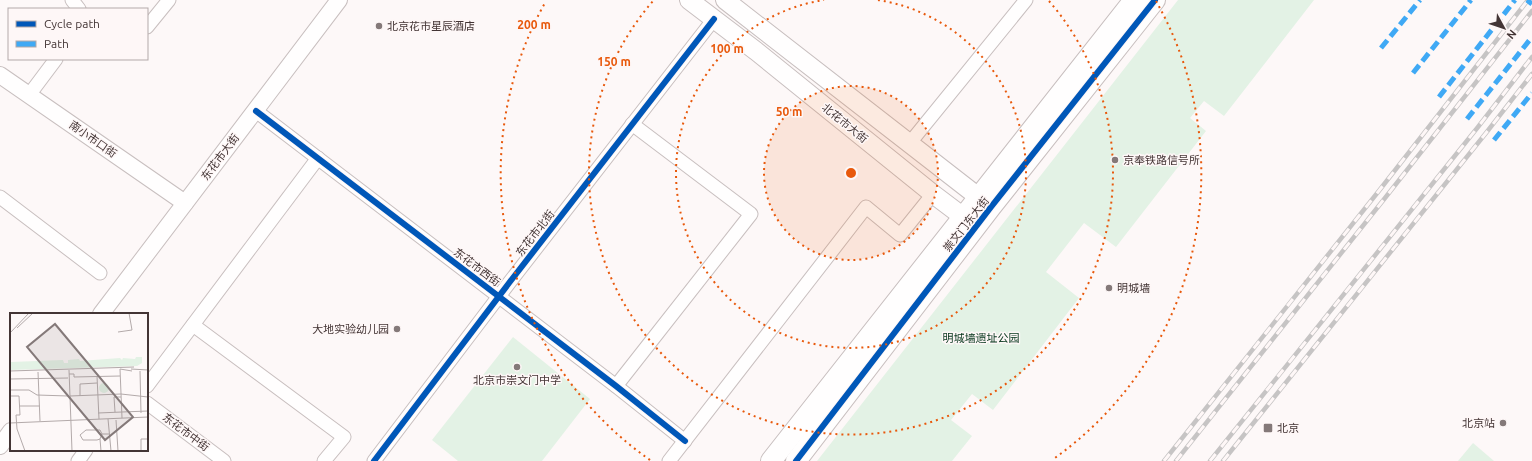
<svg xmlns="http://www.w3.org/2000/svg" width="1532" height="461" viewBox="0 0 1532 461" font-family="Ubuntu,'Noto Sans SC',sans-serif">
<style>
.green{fill:#e3f2e5}
.lines{fill:none;stroke-linecap:round;stroke-linejoin:round}
.minor-casing{stroke:#c8bfbf;stroke-width:15}
.tertiary-casing{stroke:#c8bfbf;stroke-width:18}
.secondary-casing{stroke:#c8bfbf;stroke-width:20}
.primary-casing{stroke:#c8bfbf;stroke-width:22}
.minor{stroke:#fffefe;stroke-width:13}
.tertiary{stroke:#fffefe;stroke-width:16}
.secondary{stroke:#fffefe;stroke-width:18}
.primary{stroke:#fffefe;stroke-width:20}
.rail-casing{stroke:#c6c4c4;stroke-width:4.5}
.rail{stroke:#fef7f7;stroke-width:3;stroke-dasharray:9;stroke-linecap:butt}
.quiet{stroke:#3fa9f5;stroke-width:5;stroke-dasharray:10 5;stroke-linecap:butt}
.cycleway-casing{stroke:#fef7f7;stroke-width:8}
.cycleway{stroke:#0057b8;stroke-width:6}
.ring{fill:none;stroke:#e8590c;stroke-width:2;stroke-dasharray:2 4}
.poi-dot{fill:#847979;stroke:#fef7f7;stroke-width:1.5}
.labels{text-anchor:middle;stroke-width:3;stroke-linejoin:round;paint-order:stroke}
.poi-label{font-size:11px;fill:#433535;stroke:#fef7f7;text-anchor:start}
.street-label{font-size:11px;fill:#433535;stroke:#fef7f7}
.park-label{font-size:11px;fill:#033419;stroke:#fef7f7}
.inset-road{fill:none;stroke:#b3aaaa;stroke-width:1}
.view{fill:#847979;fill-opacity:0.15;stroke:#847979;stroke-width:2}
.inset-edge{fill:none;stroke:#433535;stroke-width:2}
.centre{fill:#e8590c;stroke:#fef7f7;stroke-width:2}
.ring-label{font-size:12px;text-anchor:middle;font-weight:bold;fill:#e8590c;stroke:#fef7f7;stroke-width:3;stroke-linejoin:round;paint-order:stroke}
</style>
<rect width="100%" height="100%" fill="#fdf8f8"/>
<g class="green">
<path d="M1178,0H1314L1224,116L1204,101L1190,118L1206,131L1116,247L1084,223L1046,272L1079,298L993,410L972,394L951,420L972,436L952,461H817Z"/>
<path d="M513,337L590,399L542,461H458L432,440Z"/>
<path d="M1473,443L1494,461H1458Z"/>
</g>
<g class="lines">
<defs>
<g id="minor">
<path d="M72,0L79,9"/>
<path d="M147,27L169,0"/>
<path d="M29,95L56,59"/>
<path d="M256,111L616,386L685,441"/>
<path d="M909,144L1026,0"/>
<path d="M0,197L100,273"/>
<path d="M193,325L344,437L324,461"/>
<path d="M147,386L318,158"/>
<path d="M616,386L751,214L632,124"/>
<path d="M147,403L224,461"/>
<path d="M78,461L86,450"/>
<path d="M374,461L509,283L714,19"/>
<path d="M669,461L866,207L900,235L933,194"/>
</g>
<g id="tertiary">
<path d="M0,75L185,203"/>
<path d="M101,314L339,0"/>
<path d="M0,446L11,431"/>
</g>
<g id="secondary">
<path d="M689,0L756,51L933,194L974,225"/>
<path d="M725,0L990,206"/>
</g>
<g id="primary">
<path d="M771,461L1134,0"/>
<path d="M796,461L991,207L1155,0"/>
</g>
</defs>
<use href="#minor" class="minor-casing"/>
<use href="#tertiary" class="tertiary-casing"/>
<use href="#secondary" class="secondary-casing"/>
<use href="#primary" class="primary-casing"/>
<use href="#minor" class="minor"/>
<use href="#tertiary" class="tertiary"/>
<use href="#secondary" class="secondary"/>
<use href="#primary" class="primary"/>
<defs>
<g id="rail">
<path d="M1164,461L1378,192L1528,0"/>
<path d="M1176,461L1385,198L1532,11"/>
<path d="M1210,461L1478,127L1532,57"/>
<path d="M1223,461L1486,133L1532,74"/>
</g>
</defs>
<use href="#rail" class="rail-casing"/>
<use href="#rail" class="rail"/>
<g class="quiet">
<path d="M1527,0L1532,4"/>
<path d="M1381,48L1420,0"/>
<path d="M1413,73L1471,0"/>
<path d="M1439,97L1515,0"/>
<path d="M1467,119L1532,37"/>
<path d="M1494,140L1532,93"/>
</g>
<defs>
<g id="cycleway">
<path d="M256,111L616,386L685,441"/>
<path d="M374,461L509,283L714,19"/>
<path d="M796,461L991,207L1155,0"/>
</g>
</defs>
<use href="#cycleway" class="cycleway-casing"/>
<use href="#cycleway" class="cycleway"/>
</g>
<circle cx="851" cy="173" r="87" fill="#e8590c" fill-opacity=".12"/>
<g class="ring">
<circle cx="851" cy="173" r="87"/>
<path d="M878 0A175 175 0 1 1 824 0"/>
<path d="M1049 1A262 262 0 1 1 653 1"/>
<path d="M650 460A350 350 0 0 1 546 1M1156 1A350 350 0 0 1 1052 460"/>
</g>
<g class="poi-dot">
<circle cx="379" cy="26" r="4"/>
<circle cx="1115" cy="160" r="4"/>
<circle cx="1109" cy="288" r="4"/>
<circle cx="397" cy="329" r="4"/>
<circle cx="517" cy="367" r="4"/>
<circle cx="1503" cy="423" r="4"/>
<rect x="1263" y="423" width="10" height="10" rx="2"/>
</g>
<g class="labels">
<g class="poi-label">
<text x="387" y="30">北京花市星辰酒店</text>
<text x="1123" y="164">京奉铁路信号所</text>
<text x="1117" y="292">明城墙</text>
<text x="389" y="333" text-anchor="end">大地实验幼儿园</text>
<text x="517" y="384" text-anchor="middle">北京市崇文门中学</text>
<text x="1495" y="427" text-anchor="end">北京站</text>
<text x="1277" y="432">北京</text>
</g>
<g class="street-label">
<text transform="translate(845 123) rotate(39)" y="4">北花市大街</text>
<text transform="translate(93 139) rotate(35)" y="4">南小市口街</text>
<text transform="translate(220 157) rotate(-53)" y="4">东花市大街</text>
<text transform="translate(966 224) rotate(-52)" y="4">崇文门东大街</text>
<text transform="translate(535 233) rotate(-52)" y="4">东花市北街</text>
<text transform="translate(477 267) rotate(37)" y="4">东花市西街</text>
<text transform="translate(186 432) rotate(37)" y="4">东花市中街</text>
</g>
<g class="park-label">
<text x="981" y="342">明城墙遗址公园</text>
</g>
</g>
<g transform="translate(10 313)">
<rect width="138" height="138" fill="#fdf8f8"/>
<path d="M126,44H132V50L127,53L0,57L1,49L53,47L54,50H58V47L69,46L70,48L110,45L112,47L113,45L125,46ZM89 75a5 5 0 1 1 10 0a5 5 0 1 1-10 0Z" fill="#e3f2e5"/>
<path class="inset-road" d="M7,15L23,0M108,19L122,17L119,0M0,20L19,0M121,56L138,57M59,57L62,138M0,58L124,54M130,58L131,100M28,59L30,108M59,61H64V64L110,63M87,63L89,106M0,66L58,65M0,77H19L27,82L58,83M0,83H9L10,102H6M60,83L111,81L138,84M70,83V71L87,70M9,93H30M105,99L104,84H111M112,99L138,98M88,100L112,99M6,102L7,116L15,138M112,105L110,56L122,58M98,106L101,138M106,107L108,138M0,110L138,104M92,121L90,126L87,127H73L70,122L76,117H90L92,121H99M90,126L91,138M131,138V126H138"/>
<path class="view" d="M45,11L123,104L95,127L17,34Z"/>
<rect width="138" height="138" class="inset-edge"/>
</g>
<circle cx="851" cy="173" r="6" class="centre"/>
<g class="ring-label">
<text x="534" y="29">200 m</text>
<text x="727" y="53">100 m</text>
<text x="614" y="66">150 m</text>
<text x="789" y="116">50 m</text>
</g>
<rect x="8" y="8" width="140" height="52" fill="#fef7f7" stroke="#b3a9a9"/>
<rect x="16" y="21" width="20" height="6" fill="#0057b8" stroke="#b3a9a9"/>
<text x="44" y="28" font-size="12" fill="#433535">Cycle path</text>
<rect x="16" y="41" width="20" height="6" fill="#3fa9f5" stroke="#b3a9a9"/>
<text x="44" y="48" font-size="12" fill="#433535">Path</text>
<g transform="translate(1504 28) rotate(130)" stroke="#fef7f7" stroke-width="3" paint-order="stroke">
<path d="M0-3L7 15L0 10L-7 15Z" fill="#433535"/>
<text y="-6" font-size="11" font-weight="bold" text-anchor="middle" fill="#433535">N</text>
</g>
</svg>
